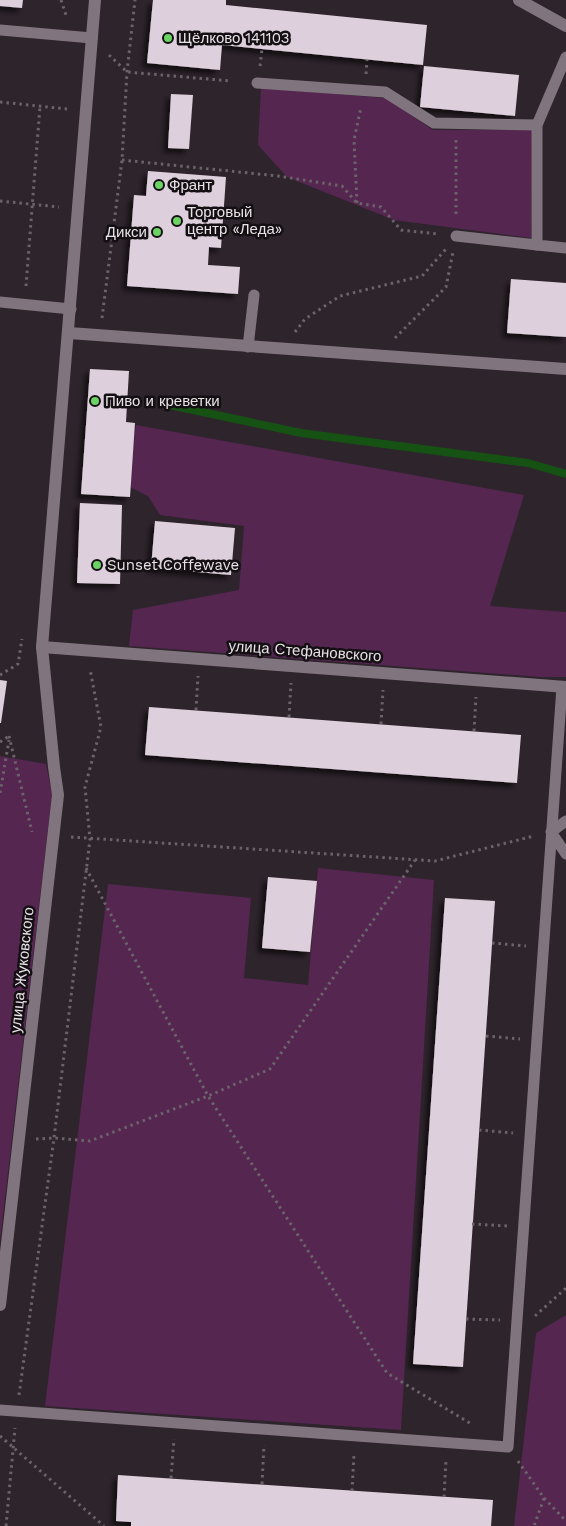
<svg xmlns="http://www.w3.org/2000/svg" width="566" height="1526" viewBox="0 0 566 1526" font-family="'Work Sans',sans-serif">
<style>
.green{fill:#542650}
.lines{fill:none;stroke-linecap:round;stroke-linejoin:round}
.stream{stroke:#165214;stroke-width:8}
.building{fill:#ddcfdb;filter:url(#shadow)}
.path{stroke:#6c636a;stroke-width:3;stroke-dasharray:2.5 4;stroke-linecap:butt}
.lane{stroke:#80747e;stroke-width:11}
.street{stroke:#80747e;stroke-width:12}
.poi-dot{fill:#6ad364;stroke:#130f13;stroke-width:2}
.labels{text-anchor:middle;stroke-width:5;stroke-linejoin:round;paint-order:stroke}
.poi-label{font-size:15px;fill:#e8e2e7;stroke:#130f13;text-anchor:start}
.street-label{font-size:15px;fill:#e8e2e7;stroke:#130f13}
</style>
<defs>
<filter id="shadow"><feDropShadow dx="-4.5" dy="4.5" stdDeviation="2.5" flood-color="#0009"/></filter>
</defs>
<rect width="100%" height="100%" fill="#2e242c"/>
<g class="green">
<path d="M261,88L385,98L433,130H532L531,238L394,220L287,177L258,145Z"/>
<path d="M136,425L524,495L490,606L566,612V677H540L129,646L133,610L239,590L244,526L160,515L148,496L128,486Z"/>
<path d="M0,756L46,764L52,794L0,1241Z"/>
<path d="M318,868L434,880L401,1430L45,1406L108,884L251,898L244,978L308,985Z"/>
<path d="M566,1315V1526H514L536,1333Z"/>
</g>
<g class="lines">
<path class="stream" d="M165,404L301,433L528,463L566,474"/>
</g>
<g class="building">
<path d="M0,0H23L22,8L0,6Z"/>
<path d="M153,0H226V5L427,25L423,65L222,45L220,70L147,63Z"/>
<path d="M424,66L519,75L515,116L420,107Z"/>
<path d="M171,94L193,95L189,149L168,148Z"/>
<path d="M148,171L226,177L221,248L209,247L208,265L240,267L238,294L127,286L134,195L146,196Z"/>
<path d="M511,279L566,283V337L507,333Z"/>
<path d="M90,369L129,371L126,422L135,423L130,497L81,494Z"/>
<path d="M80,503L122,505L120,584L77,583Z"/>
<path d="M155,521L235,528L231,575L151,568Z"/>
<path d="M0,680L7,681L1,723H0Z"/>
<path d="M149,707L521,735L517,783L145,755Z"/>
<path d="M268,877L317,881L310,952L262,948Z"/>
<path d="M445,898L495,901L463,1367L413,1364Z"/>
<path d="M118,1475L493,1500L491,1526H131V1522L116,1521Z"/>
</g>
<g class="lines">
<g class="path">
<path d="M61,0L67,18"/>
<path d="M109,55L127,72L231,81"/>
<path d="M260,66L262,49"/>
<path d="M366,74L367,60"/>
<path d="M0,102L67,109"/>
<path d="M456,140V218"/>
<path d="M122,160L278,176L342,186L357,203L381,207L401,230L438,234"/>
<path d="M0,201L59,207"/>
<path d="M357,203L354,140L361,107"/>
<path d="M26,286L40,106"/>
<path d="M102,318L122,160L127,72L135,0"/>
<path d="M295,332L305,319L340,296L422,276L446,249"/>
<path d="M395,338L446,287L453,252"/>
<path d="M0,675L18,664L22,639"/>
<path d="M196,710L198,676"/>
<path d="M289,717L291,683"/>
<path d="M381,724L383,690"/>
<path d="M474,731L476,697"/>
<path d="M9,736L32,832"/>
<path d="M0,742L9,736"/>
<path d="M0,793L9,740"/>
<path d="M71,837L435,861L534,836"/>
<path d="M86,868L208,1096L387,1373L473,1425"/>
<path d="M492,943L526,946"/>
<path d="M486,1036L520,1039"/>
<path d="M479,1130L513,1133"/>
<path d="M36,1139L54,1138L90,1141L208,1096L270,1069L415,860"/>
<path d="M472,1224L507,1226"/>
<path d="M535,1316L566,1288"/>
<path d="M466,1319L500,1320"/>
<path d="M19,1395L54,1138L90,839L85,787L101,727L90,669"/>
<path d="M0,1436L104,1526"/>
<path d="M518,1461L544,1498L534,1526"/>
<path d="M171,1478L174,1439"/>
<path d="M262,1484L264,1445"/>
<path d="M352,1491L354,1454"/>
<path d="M444,1497L446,1460"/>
<path d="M544,1498L566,1521"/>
<path d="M6,1526L15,1428"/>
</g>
<g class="lane">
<path d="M0,30L92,38"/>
<path d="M566,57L537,125V245L566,248"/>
<path d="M257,83L385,92L434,123L537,125"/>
<path d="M456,236L537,245"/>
<path d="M0,302L71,309"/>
<path d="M248,347L254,295"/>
<path d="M566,821L551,832L566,854"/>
<path d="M0,1410L508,1447L562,687"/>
</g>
<g class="street">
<path d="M519,0L566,26"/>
<path d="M69,333L566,369"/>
<path d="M42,647L566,687"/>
<path d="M0,1305L58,795L54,767L42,647L95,0"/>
</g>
</g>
<g class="poi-dot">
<circle cx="168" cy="38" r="5"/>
<circle cx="159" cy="185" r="5"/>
<circle cx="177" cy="221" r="5"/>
<circle cx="157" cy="232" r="5"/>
<circle cx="95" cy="401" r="5"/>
<circle cx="97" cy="565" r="5"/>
</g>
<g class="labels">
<g class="poi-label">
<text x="178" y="43">Щёлково 141103</text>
<text x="169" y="190">Франт</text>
<text x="187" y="217">Торговый<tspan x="187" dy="17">центр «Леда»</tspan></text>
<text x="147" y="237" text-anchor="end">Дикси</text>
<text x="105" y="406">Пиво и креветки</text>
<text x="107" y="570">Sunset Coffewave</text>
</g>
<g class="street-label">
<text transform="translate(305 651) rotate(4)" y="5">улица Стефановского</text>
<text transform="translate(22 970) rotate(-84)" y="5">улица Жуковского</text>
</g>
</g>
</svg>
